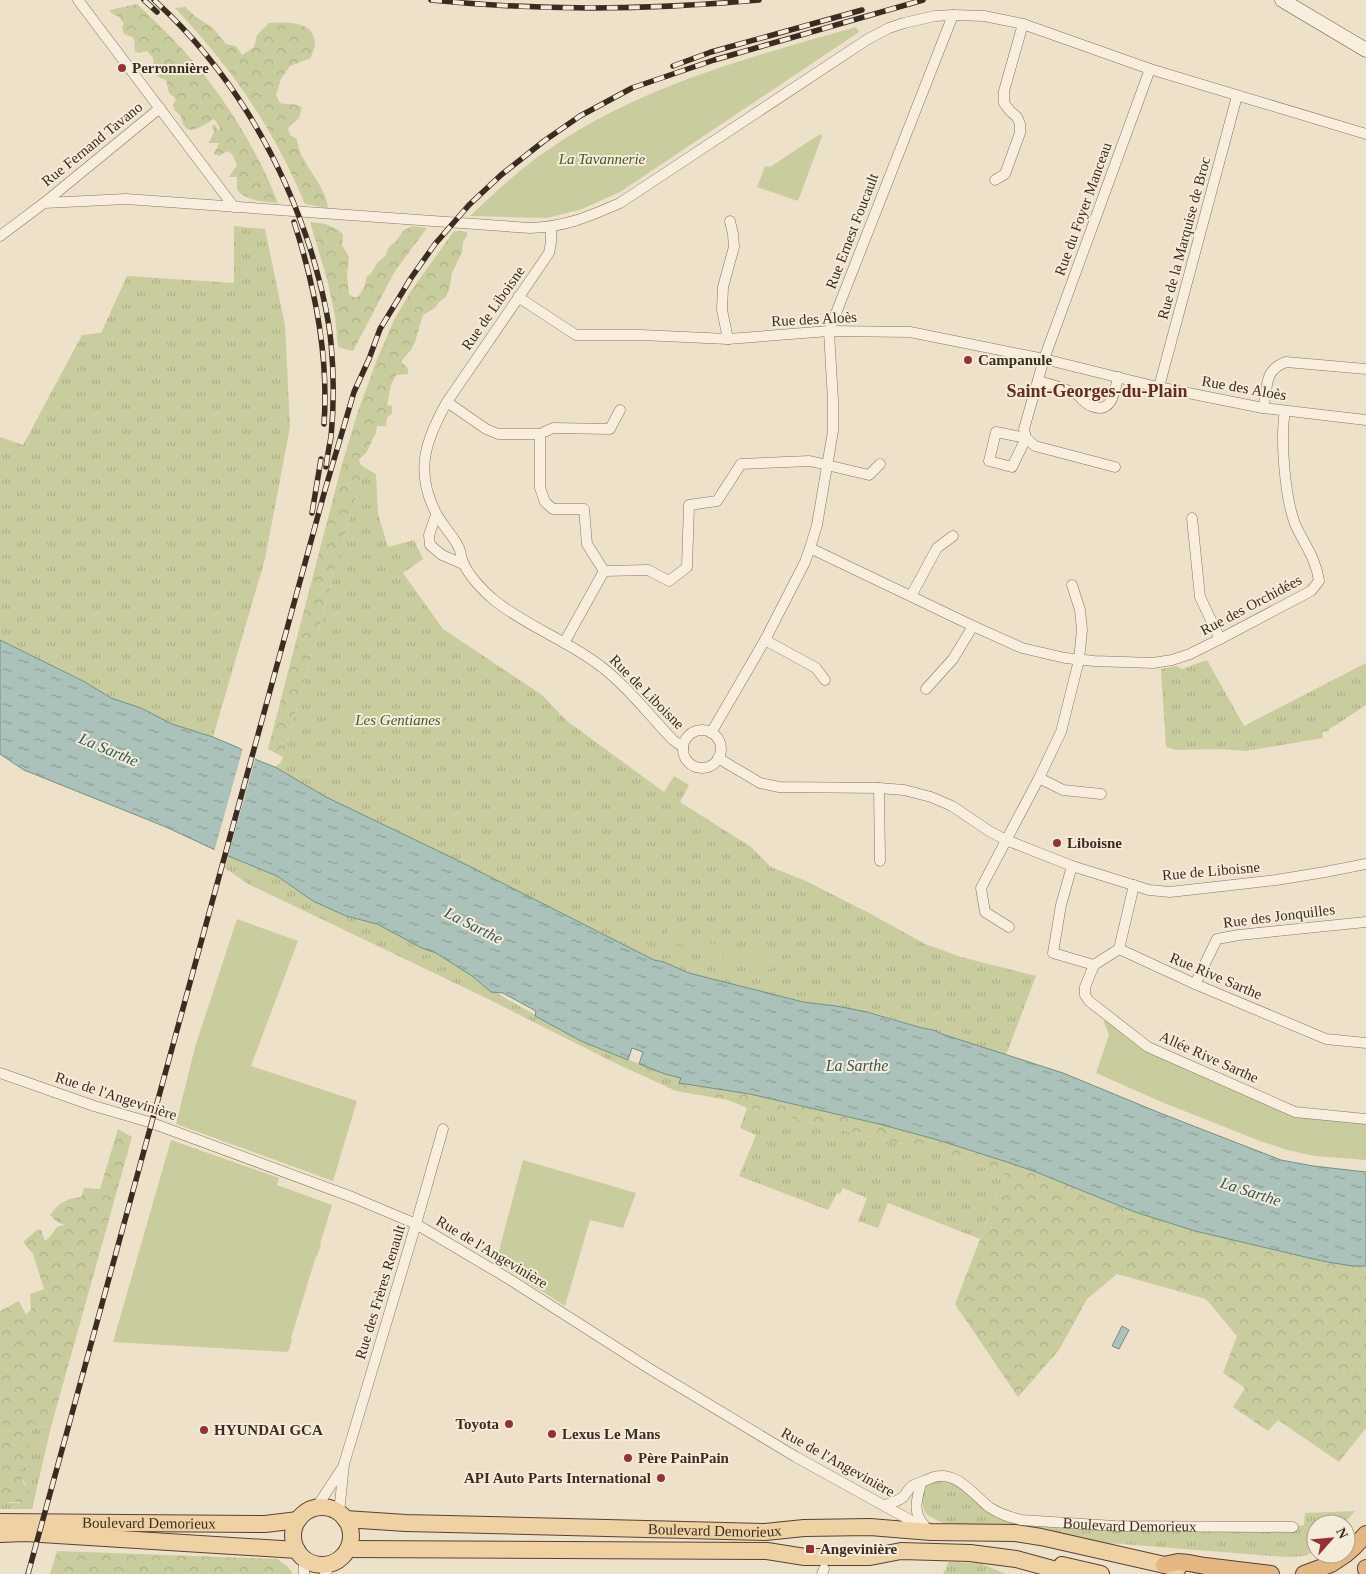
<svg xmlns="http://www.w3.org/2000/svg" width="1366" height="1574" viewBox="0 0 1366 1574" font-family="'Times New Roman',serif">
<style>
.grass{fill:url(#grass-tufts)}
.forest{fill:url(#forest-crowns)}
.garden{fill:#c9cc9d}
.water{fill:url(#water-ripples);stroke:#709187}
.pier{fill:#eee1c9}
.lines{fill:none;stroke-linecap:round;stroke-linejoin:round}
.minor-casing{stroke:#8a735e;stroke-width:11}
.secondary-casing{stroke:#6c5441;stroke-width:15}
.primary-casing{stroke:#584132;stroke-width:18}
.trunk-casing{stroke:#584132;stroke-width:18}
.minor{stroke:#f8eedd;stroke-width:10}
.secondary{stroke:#f8eedd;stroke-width:14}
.primary{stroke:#eed2a4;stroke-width:16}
.trunk{stroke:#e3b682;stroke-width:16}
.rail-casing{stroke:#3b2c21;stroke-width:5.5}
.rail{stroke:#f5ebd9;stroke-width:4;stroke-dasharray:11;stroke-linecap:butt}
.poi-dot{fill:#973037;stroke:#f5ebd9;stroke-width:2}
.labels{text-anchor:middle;stroke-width:4;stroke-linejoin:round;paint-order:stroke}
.poi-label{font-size:15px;font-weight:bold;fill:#3b2c21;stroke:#f5ebd9;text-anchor:start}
.street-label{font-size:15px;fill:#3b2c21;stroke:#f5ebd9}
.park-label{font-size:15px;font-style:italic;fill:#4e5629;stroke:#f5ebd9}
.water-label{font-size:16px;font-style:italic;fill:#315a55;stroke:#f5ebd9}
.quarter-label{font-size:18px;font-weight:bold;fill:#662c22;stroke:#f5ebd9}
</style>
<defs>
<pattern id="grass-tufts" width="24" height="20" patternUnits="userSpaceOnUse" patternTransform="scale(1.25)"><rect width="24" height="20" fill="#c9cc9d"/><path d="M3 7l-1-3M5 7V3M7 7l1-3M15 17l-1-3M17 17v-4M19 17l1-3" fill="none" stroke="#aeaf87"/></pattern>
<pattern id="forest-crowns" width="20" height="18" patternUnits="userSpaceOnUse" patternTransform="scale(1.25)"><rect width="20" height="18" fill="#c9cc9d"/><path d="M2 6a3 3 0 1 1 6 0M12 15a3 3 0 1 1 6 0" fill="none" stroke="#aeaf87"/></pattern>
<pattern id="water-ripples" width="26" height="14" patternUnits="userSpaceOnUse" patternTransform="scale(1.25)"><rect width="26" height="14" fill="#aac2b9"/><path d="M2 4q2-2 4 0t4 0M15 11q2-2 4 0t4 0" fill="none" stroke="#8c9e96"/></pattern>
</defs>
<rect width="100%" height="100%" fill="#eee1c9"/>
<g class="grass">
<path d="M234,226L265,229L285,325L290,427L265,559L213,737L172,724L141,708L111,698L85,682L0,640V437L23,445L82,335L101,333L127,276L234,283Z"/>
<path d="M364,467L376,474L378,514L388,547L414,540L423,559L403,573L443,629L542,695L567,721L664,792L674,776L689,785L680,802L751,847L771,867L808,882L869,913L925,944L961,957L1036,976L1006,1055L942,1034L933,1030L922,1028L877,1014L836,1006L803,1002L689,974L664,962L654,960L457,860L326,797L275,767L281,762L283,757Z"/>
<path d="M1207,660L1244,726L1366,663V705L1336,725L1329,729V731L1322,732L1323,738L1246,751L1220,749L1176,750L1166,747L1161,669L1176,666L1182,669Z"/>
<path d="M228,856L277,876L346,916L377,924L422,948L436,953L472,976L491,992L493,991L581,1041L665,1074L681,1078L676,1091L615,1063L484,997L248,884L225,868Z"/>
<path d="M747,1108L946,1154L1005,1175L980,1239L888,1203L878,1228L858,1221L867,1198L843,1188L840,1194L837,1193L828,1210L739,1176L756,1135L740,1128Z"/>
<path d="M36,1426L51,1427L32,1509H0V1502L19,1503L26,1485L18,1471L31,1462L23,1440Z"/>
<path d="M946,1476L990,1508L1021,1520L1293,1527L1304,1525L1305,1513L1355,1511L1344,1524H1316V1550L1305,1556L1286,1557L1122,1544L1086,1542L951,1526C921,1514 923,1516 921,1483Z"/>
<path d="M949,1562L980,1563L1006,1574H943Z"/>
</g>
<g class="forest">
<path d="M137,4C157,23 178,43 196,65C230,106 259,154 278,203C264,202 247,201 237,190V177H229L237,165L232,154L227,151L219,156L214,154L219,143H209L214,132L212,126L214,124L218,130L220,128L214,119C201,126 185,141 181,116L175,111L173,105L176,99L169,93L166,80L158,77L155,74L153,58L147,51L138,53L135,51L134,38L124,34L122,27L124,24L119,17L111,13L110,10Z"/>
<path d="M185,7L196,17L213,28L226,44L236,46L242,55L254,47L257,35L269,23C285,22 314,20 315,43C315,47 312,54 311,58L290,66L281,79L276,95L280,103C290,106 291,102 302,107L299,118L288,128L290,135L297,139C299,164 325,182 328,208L305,204C273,128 232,68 175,8Z"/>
<path d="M310,222C323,223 333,225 343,234L342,245L349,257L347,273L349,294L353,297H358C363,290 366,285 366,277L371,274L377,263L386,255L388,248L397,240L403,231L412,226L427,228L395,271L353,351L338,347L335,316L327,279Z"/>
<path d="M454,231H461L467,232V236L463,242L462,252L452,273L449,290L446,297L439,302L435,308L423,315L415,342L411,350L402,360V363C407,366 409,369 408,374L396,375L391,385L387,405L392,406V413L387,418L386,426H377L376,433C372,439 370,447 366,453C364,455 361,457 359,459L360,464L364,467L283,757L268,749L341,468L358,411L376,362L394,320L411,291Z"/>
<path d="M679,1083L750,1094L879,1124L938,1140L1010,1163L1036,1172L1135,1212L1195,1231L1322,1261L1352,1266H1366V1428L1339,1462L1278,1420L1268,1431L1233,1407L1245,1388L1223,1373L1237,1336L1206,1299L1117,1274L1087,1299L1059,1350L1018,1397L955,1304L1005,1175L946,1154L747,1108L728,1100L676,1091Z"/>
<path d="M118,1129L132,1137L51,1427L36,1426L23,1440C31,1446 32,1452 31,1462L18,1471L23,1476L22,1480L30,1494L25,1502H0V1311L19,1301L26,1315L31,1309L30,1294L44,1289L33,1254L23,1242L38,1229L41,1230L45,1241L50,1237L57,1227L64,1225L56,1221L50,1215C60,1202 65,1199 81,1197L84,1188L100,1189Z"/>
<path d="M57,1551L277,1559L287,1566L293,1574H50Z"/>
</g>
<g class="garden">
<path d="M856,27L859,32L620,192L582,209L547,218L470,216C493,195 516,172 542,154C636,87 747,58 856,27Z"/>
<path d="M820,134L822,136L798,201L757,187L765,166L770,167Z"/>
<path d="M352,702L387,721L378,739L343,721Z"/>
<path d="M584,866L586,873H590L592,880L581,883L579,875L574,876L573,868Z"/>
<path d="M237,919L298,941L251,1066L357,1101L333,1181L176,1124L195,1047Z"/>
<path d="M668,928L716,945L713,954L665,940Z"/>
<path d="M726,945L773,959L771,970L722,958Z"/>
<path d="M1106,1019L1148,1052L1296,1117L1366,1124V1160L1315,1156L1287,1150L1260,1141L1164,1103L1096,1073L1109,1035L1104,1022Z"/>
<path d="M171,1140L279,1178L277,1185L332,1205L320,1244L321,1245L317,1256H316L291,1338L292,1339L289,1350L287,1352L113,1342Z"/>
<path d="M523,1160L636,1193L623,1228L590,1220L565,1306L496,1262Z"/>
</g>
<g class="water">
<path d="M0,640L85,682L111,698L141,708L172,724L213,737L239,748L257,760L275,767L326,797L457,860L654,960L664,962L689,973L803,1002L836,1006L867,1012L922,1028L933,1030L942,1034L1063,1073L1160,1113L1281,1160L1313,1166L1366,1172V1266H1352L1322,1261L1195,1231L1135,1212L1036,1172L1010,1163L938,1140L879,1124L750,1094L679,1083L681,1078L665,1074L639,1064L643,1052L632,1048L628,1060L581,1041L535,1016L536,1011L503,993L491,992L472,976L436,953L422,948L377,924L346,916L313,901L277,876L226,855L166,827L24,770L0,754Z"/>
<path d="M1122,1326L1129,1330L1119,1349L1112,1346Z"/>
</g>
<path class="pier" d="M243,748L256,756L227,859L214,852Z"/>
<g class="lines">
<defs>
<g id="minor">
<path d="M78,0L234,207"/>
<path d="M995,180L1005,174L1020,133V124L1017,117L1010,111L1004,103V91L1023,24"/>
<path d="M44,203L160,108"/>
<path d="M551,227V242L549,253L447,402C426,439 414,471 436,513C442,525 453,535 459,548C461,552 461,558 463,562C468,575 484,592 494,600C525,625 563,639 595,662C625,683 648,714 673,740L683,747"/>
<path d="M0,236L44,203L126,199L530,228C565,227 588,217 620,203L868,39L889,28L904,23L935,16L953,15L984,16L1023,24L1150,69L1366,134"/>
<path d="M518,297L576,335H641L728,339L829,331L910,332L1044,359L1153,386L1263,408L1366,420"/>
<path d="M728,339L722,310L723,287L734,247L733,234L730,221"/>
<path d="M1038,381C1051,384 1064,388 1076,394C1081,397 1085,404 1091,406C1112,415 1115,391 1118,377"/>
<path d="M1159,387L1237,96"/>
<path d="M447,402L486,429L498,434H540L553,428L610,429L620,410"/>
<path d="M1263,408C1269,387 1262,371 1286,362L1366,369"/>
<path d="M996,432L1026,438L1012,467L989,461Z"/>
<path d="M540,434V488L545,502L553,509H584L587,544L604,571"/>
<path d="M1115,467L1035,446L1026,438L1024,429L1044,359L1150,69"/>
<path d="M436,515L429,535L430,545L442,555L463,564"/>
<path d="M1192,518L1200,597L1220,639"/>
<path d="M810,548L973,626L1022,648L1065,658L1094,661L1153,663L1172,660L1190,654L1220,639L1311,591L1319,581C1316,558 1304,544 1295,524C1285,497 1280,440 1285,411"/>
<path d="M911,596L937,548L953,536"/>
<path d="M765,640L816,668L825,680"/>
<path d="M564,643L604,571L648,570L669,581L687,567L689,505L717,501L741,464L810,461L869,475L880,464"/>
<path d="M926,689L953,659L973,626"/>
<circle cx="702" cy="749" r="19"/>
<path d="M711,733L765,640L805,562L810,548L817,525L833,431V401L829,331L953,15"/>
<path d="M718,758L760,783L779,787L879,788L904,790L931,797L952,806L989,831L1006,840L1072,866L1149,890L1170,892L1276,880L1325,872L1366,864"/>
<path d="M1039,778L1063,790L1101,794"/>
<path d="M879,788L880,861"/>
<path d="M1072,866L1061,905L1053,953L1094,965"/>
<path d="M1134,885L1119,949L1195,984L1326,1039L1366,1043"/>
<path d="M1009,927L985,912L981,888L1039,778L1061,732L1079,660L1082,630L1080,610L1072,585"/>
<path d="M1119,949L1094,965L1085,987V995L1089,1001L1148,1047L1295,1112L1366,1119"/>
<path d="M1195,984L1217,939L1239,935L1366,922"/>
<path d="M0,1073L94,1106L149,1122L352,1197L416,1224L509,1279L650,1369L796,1457L910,1520L915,1522L920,1521"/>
<path d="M921,1483C917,1499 912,1512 924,1525"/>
<path id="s1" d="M884,1505C892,1503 900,1501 905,1495C907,1492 909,1488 912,1486C914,1485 931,1478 934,1477C957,1471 973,1494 989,1507C999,1514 1010,1517 1021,1520L1115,1526L1293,1527"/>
<path d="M316,1508L343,1467"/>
<path d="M339,1513L344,1464L416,1224L443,1129"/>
<path d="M304,1574V1557"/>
<path d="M325,1574L331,1563"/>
<path d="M822,1574L824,1569"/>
</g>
<path id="secondary" d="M1282,0L1366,50"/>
<g id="primary">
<circle cx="322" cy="1536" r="29"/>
<path id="s2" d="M345,1519L406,1523L765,1532L804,1528L870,1527L931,1532L1015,1533L1041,1537L1178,1568"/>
<path id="s3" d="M0,1522L265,1524L298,1520"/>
<path d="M0,1534L25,1533L297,1550"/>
<path d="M348,1549L767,1551L805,1557H870L901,1551L970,1553L1016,1559L1071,1574"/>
<path d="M1062,1565L1101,1574"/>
</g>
<g id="trunk">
<path d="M1346,1554L1354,1547L1366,1534"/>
<path d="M1164,1565L1178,1562L1189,1563L1205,1566L1271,1574"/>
<path d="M1366,1569V1568"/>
<path d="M1304,1574L1331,1564L1346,1554"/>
</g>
</defs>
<use href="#minor" class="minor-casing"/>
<use href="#secondary" class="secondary-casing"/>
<use href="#primary" class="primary-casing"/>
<use href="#trunk" class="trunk-casing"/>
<use href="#minor" class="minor"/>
<use href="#secondary" class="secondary"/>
<use href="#primary" class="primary"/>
<use href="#trunk" class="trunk"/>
<defs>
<g id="rail">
<path d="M144,0L157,12"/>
<path d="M154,0C228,67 281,156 311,251C320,281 328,311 331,343C334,374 334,406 331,437C329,447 327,457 326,467"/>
<path d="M431,0C540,11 650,10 759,0"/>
<path d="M673,66L711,52L862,10"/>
<path d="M294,222C315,287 329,355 324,424"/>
<path d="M312,513L321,459"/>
<path d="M28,1574L325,490L354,392L369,359L380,329L411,278L435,244L469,205L501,175L544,141L580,116L632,88L714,60L923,0"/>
</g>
</defs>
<use href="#rail" class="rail-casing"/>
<use href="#rail" class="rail"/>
</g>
<g class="poi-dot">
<circle cx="122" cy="68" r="5"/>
<circle cx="968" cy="360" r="5"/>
<circle cx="1057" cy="843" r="5"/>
<circle cx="509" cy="1424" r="5"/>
<circle cx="204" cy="1430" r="5"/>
<circle cx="552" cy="1434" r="5"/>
<circle cx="628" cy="1458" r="5"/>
<circle cx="661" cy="1478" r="5"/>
<rect x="805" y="1544" width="10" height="10" rx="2.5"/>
</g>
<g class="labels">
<g class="poi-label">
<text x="132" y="73">Perronnière</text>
<text x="978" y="365">Campanule</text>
<text x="1067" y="848">Liboisne</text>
<text x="499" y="1429" text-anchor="end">Toyota</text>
<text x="214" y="1435">HYUNDAI GCA</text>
<text x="562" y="1439">Lexus Le Mans</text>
<text x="638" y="1463">Père PainPain</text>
<text x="651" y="1483" text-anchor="end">API Auto Parts International</text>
<text x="820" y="1554">Angevinière</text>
</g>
<g class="street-label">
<text transform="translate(92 144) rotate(-39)" y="5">Rue Fernand Tavano</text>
<text transform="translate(1083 209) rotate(-70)" y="5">Rue du Foyer Manceau</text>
<text transform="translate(852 231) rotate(-69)" y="5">Rue Ernest Foucault</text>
<text transform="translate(1184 238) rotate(-75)" y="5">Rue de la Marquise de Broc</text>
<text transform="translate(493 308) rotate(-55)" y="5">Rue de Liboisne</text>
<text transform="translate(814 319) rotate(-3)" y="5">Rue des Aloès</text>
<text transform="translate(1244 388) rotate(10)" y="5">Rue des Aloès</text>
<text transform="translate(1251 605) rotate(-28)" y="5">Rue des Orchidées</text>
<text transform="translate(647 692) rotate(45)" y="5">Rue de Liboisne</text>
<text transform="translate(1211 871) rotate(-5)" y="5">Rue de Liboisne</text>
<text transform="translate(1279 916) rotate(-7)" y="5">Rue des Jonquilles</text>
<text transform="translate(1216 976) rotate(23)" y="5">Rue Rive Sarthe</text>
<text transform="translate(1209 1057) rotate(24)" y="5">Allée Rive Sarthe</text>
<text transform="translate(116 1096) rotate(18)" y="5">Rue de l'Angevinière</text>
<text transform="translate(492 1252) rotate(31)" y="5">Rue de l'Angevinière</text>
<text transform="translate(380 1292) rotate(-73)" y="5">Rue des Frères Renault</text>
<text transform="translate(838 1462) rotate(29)" y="5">Rue de l'Angevinière</text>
<text dy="5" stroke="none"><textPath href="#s3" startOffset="149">Boulevard Demorieux</textPath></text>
<text dy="5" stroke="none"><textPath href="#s1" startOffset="268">Boulevard Demorieux</textPath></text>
<text dy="5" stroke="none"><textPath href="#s2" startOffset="370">Boulevard Demorieux</textPath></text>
</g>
<g class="park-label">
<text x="602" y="164">La Tavannerie</text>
<text x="398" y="725">Les Gentianes</text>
</g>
<g class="water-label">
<text transform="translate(109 749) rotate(23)" y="6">La Sarthe</text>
<text transform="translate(474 925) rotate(27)" y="6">La Sarthe</text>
<text x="857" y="1071">La Sarthe</text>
<text transform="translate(1251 1191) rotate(18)" y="6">La Sarthe</text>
</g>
<g class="quarter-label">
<text x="1097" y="397">Saint-Georges-du-Plain</text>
</g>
</g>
<g transform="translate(1331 1539) rotate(63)"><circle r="24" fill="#f5ebd9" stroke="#ab9f8f"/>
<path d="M0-4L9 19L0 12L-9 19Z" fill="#973037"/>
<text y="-8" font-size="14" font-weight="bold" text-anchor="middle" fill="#3b2c21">N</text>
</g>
</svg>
